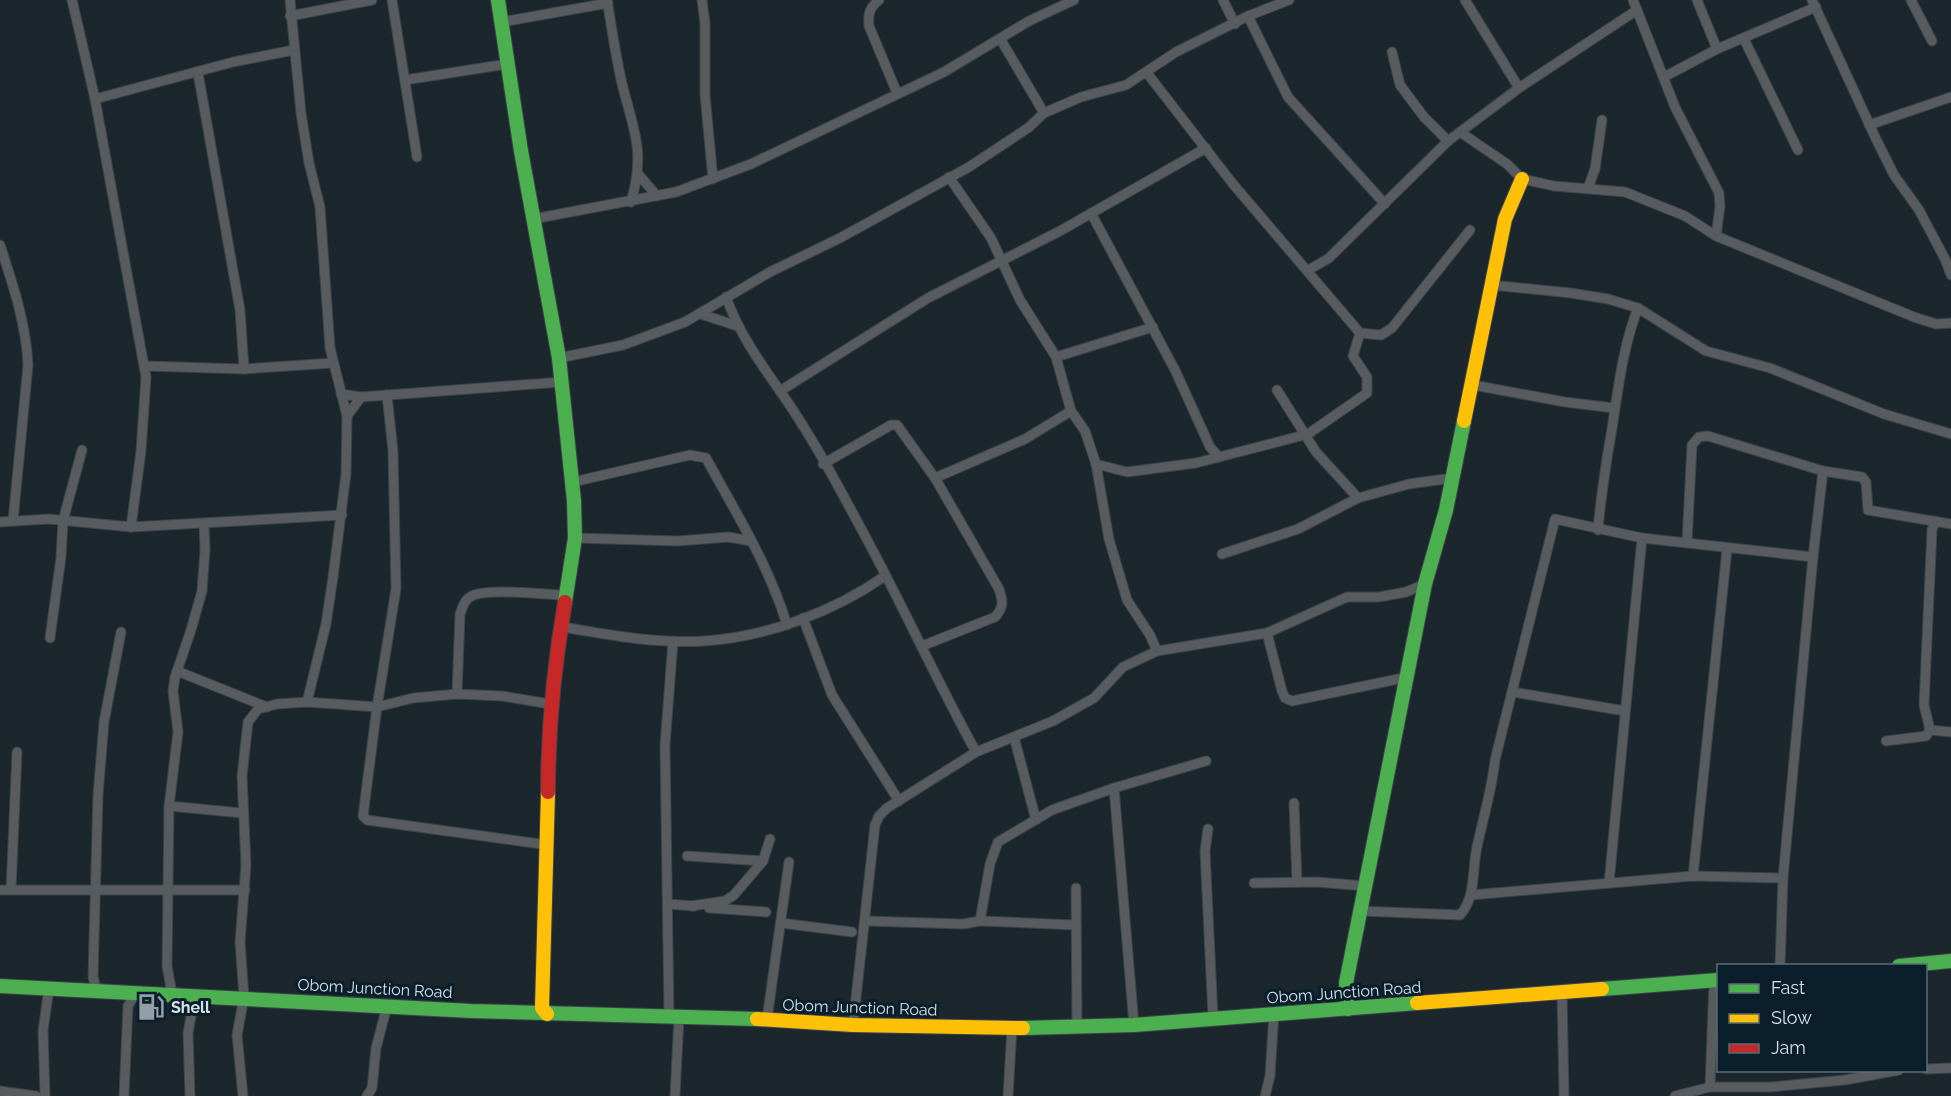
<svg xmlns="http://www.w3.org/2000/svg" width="1951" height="1096" viewBox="0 0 1951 1096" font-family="Raleway,sans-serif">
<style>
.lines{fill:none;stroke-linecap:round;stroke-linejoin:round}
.street-casing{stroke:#3b4449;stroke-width:11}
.fast-casing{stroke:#3b4449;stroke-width:16}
.slow-casing{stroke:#3b4449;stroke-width:16}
.jam-casing{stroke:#3b4449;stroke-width:16}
.street{stroke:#585c5f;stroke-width:9}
.fast{stroke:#4caf50;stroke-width:14}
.slow{stroke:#ffc107;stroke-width:14}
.jam{stroke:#c62828;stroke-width:14}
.labels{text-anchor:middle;stroke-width:6;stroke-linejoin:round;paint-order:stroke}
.street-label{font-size:16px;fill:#d3e0e8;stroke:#0a1f2b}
.poi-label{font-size:16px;font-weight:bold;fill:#d3e0e8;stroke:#0a1f2b;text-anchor:start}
</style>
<rect width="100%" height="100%" fill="#1c272d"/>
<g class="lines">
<defs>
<g id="street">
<path d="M72,0L95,99L146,377L141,451L131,527"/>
<path d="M290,0L301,113L309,163L320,207L330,348L347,416L346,474L333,577L326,624L307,702"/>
<path d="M392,0L417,157"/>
<path d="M607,0C612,29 616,59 623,88C635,133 645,154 631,202"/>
<path d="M702,0L705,23V95L713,179"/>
<path d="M879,0C869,8 868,14 869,26L897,93"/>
<path d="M1223,0L1235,24"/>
<path d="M1465,0L1519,88"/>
<path d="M1633,0L1675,107L1719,193L1720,206L1716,236"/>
<path d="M1697,0L1717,49"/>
<path d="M1812,0L1877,141L1894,175L1919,210L1945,259L1951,275"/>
<path d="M1911,0L1932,41"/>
<path d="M290,16L372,0"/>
<path d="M1248,16L1288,97L1385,204"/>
<path d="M502,22L608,3"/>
<path d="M1744,39L1798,150"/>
<path d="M1001,40L1044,113"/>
<path d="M1392,52L1400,85L1424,117L1448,141"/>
<path d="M198,73L240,310L244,369"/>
<path d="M1147,73L1233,184L1360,333L1381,335L1392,328L1470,230"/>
<path d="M1664,77L1717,49L1816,7"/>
<path d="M405,80L507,64"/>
<path d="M95,99L233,62L294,50"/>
<path d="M1869,125L1951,97"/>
<path d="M1460,132L1507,164L1522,179L1554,186L1625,192L1685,216L1716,236L1914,317L1936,324L1951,323"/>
<path d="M639,175L657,196"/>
<path d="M949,177L991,238L1020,300L1056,357L1071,411L1085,431L1096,464L1109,539L1127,600L1150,635L1157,651"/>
<path d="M1588,188L1595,169L1602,120"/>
<path d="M1091,213L1175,370L1210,447L1219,457"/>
<path d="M533,219L676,192L751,164L944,72L1029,21L1074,0"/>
<path d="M0,245C13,285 26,323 28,365L13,521"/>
<path d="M1307,271L1329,258L1448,141L1519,88L1637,10"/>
<path d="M1491,285L1571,293L1608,299L1638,308L1706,351L1770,368L1884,414L1951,434"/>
<path d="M726,297C739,333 759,361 780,391C809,432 834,478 857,521C899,597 934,676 976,752"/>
<path d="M701,314L737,326"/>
<path d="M1056,357L1153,327"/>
<path d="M559,358L623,345L685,322L770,272L840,238L969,167L1028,128L1044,113L1081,97L1126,85L1176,52L1248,16L1289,0"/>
<path d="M145,366L244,369L333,363"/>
<path d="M1473,385L1565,402L1614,408"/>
<path d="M1277,390L1316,452L1358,498"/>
<path d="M780,391L928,298L1060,231L1206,148"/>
<path d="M341,394L361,397L562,382"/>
<path d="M387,395L393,451L396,589L377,707L363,816L367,820L548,845"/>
<path d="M347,416L361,397"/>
<path d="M823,464L891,425H897L935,478L999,589C1003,601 1004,607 995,617L922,646"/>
<path d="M1096,464L1127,472L1196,463L1308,434L1367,393V377L1353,356L1360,333"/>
<path d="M935,478L1025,439L1071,411"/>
<path d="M573,482L690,455L706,458C736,513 769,565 787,625"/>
<path d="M1935,521L1932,530L1924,705L1930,730L1951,732"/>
<path d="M0,522L49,519L131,527L342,515"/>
<path d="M1598,530C1600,503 1604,479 1608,452C1617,404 1620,354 1638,308"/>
<path d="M575,538L678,541L728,537L751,541"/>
<path d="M1687,542L1692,445L1699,437L1708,436L1823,471L1862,477L1866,482L1868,510L1951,524"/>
<path d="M1222,554L1298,529L1358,498L1409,484L1452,478"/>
<path d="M803,618L832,695L899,801"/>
<path d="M563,627C609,635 658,644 704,641C767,637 833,612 885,576"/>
<path d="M1267,633L1282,691L1285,698L1292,701L1408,677"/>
<path d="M50,638L61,557L63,521L82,450"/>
<path d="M177,671L267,707"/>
<path d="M1513,692L1625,711"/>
<path d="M457,694L460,614C463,606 465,598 474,595C491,588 546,595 566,595"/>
<path d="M1014,737L1036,820"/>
<path d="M1886,741L1926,736L1930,730"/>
<path d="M1114,788L1134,1025"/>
<path d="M1294,803L1297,882"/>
<path d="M169,806L242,813"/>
<path d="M1208,829L1205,851L1213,1017"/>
<path d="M687,856L763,861"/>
<path d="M1693,876L1727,549"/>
<path d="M1254,883L1317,882L1365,886"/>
<path d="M1609,883L1642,538"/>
<path d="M1076,888L1077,1027"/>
<path d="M11,889L17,752"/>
<path d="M0,890H245"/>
<path d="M1471,895L1693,876L1783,878"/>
<path d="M668,904L695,906"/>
<path d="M691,906L725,901L734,895L763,861L770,839"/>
<path d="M709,908L766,912"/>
<path d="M1361,911L1460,915C1476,898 1472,869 1477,847C1483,818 1492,790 1495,760L1555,519L1642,538L1813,557"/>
<path d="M866,921L963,924L980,921L990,864L998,842L1052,810L1114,788L1206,761"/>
<path d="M980,921L1076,925"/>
<path d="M781,923L852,932"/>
<path d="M1780,966L1783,878L1813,557L1823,471"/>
<path d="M97,991L93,977L98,795L104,722L121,632"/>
<path d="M1562,993L1564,1096"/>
<path d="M172,994L167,966L169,806L178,732L173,691L175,677L191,630L202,591L205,550L204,524"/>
<path d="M669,1016L665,745L673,641"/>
<path d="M767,1019L789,862"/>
<path d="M853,1025L875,825L879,816L887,808L976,752L1053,721L1094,698L1123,667L1157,651L1267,633L1347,597H1379L1406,592L1425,584"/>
<path d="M1926,1069L1951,1068"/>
<path d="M1710,1087L1714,981"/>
<path d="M0,1091L36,1096"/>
<path d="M45,1096L43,1031L49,988"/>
<path d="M124,1096L128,1006L135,994"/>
<path d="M190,1096L188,1033L195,995"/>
<path d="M243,1096L237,1035L244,997L240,942L246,865L242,776L248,722L258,709L277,704L307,702L377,707L413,698L457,694L502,696L550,704"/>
<path d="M367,1096L372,1088L376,1048L387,1006"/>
<path d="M675,1096L679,1017"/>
<path d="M1008,1096L1012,1028"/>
<path d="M1265,1096L1270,1076L1274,1013"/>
<path d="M1675,1096L1710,1087H1771L1845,1080L1899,1070"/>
</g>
<g id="fast">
<path d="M498,0L521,151L559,358L574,501L575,538L565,602"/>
<path d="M1899,966L1951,961"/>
<path d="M0,986L471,1011L757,1019"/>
<path d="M1602,989L1718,980"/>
<path d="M1348,1009L1346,983L1425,584L1446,510L1464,421"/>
<path d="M1023,1028L1134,1025L1417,1003"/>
</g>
<g id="slow">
<path d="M1464,421L1505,219L1522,179"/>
<path d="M1417,1003L1602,989"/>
<path d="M547,1014L542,1008L548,792"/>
<path d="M757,1019L853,1025L1023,1028"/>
</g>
<path id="jam" d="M548,792C548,727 554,666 565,602"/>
</defs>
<use href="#street" class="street-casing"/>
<use href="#fast" class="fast-casing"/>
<use href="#slow" class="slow-casing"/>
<use href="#jam" class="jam-casing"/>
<use href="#street" class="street"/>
<use href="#fast" class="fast"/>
<use href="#slow" class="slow"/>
<use href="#jam" class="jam"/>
</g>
<defs>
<symbol id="fuel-bare" viewBox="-9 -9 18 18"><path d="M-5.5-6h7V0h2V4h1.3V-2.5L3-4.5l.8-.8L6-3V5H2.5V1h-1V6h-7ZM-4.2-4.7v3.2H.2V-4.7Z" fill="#939fa7" stroke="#0a1f2b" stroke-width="2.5" paint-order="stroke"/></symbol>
</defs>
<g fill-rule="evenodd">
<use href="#fuel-bare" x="132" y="988" width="38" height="38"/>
</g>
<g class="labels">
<g class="street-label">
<text transform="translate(375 988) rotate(3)" y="6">Obom Junction Road</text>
<text transform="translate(1344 992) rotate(-4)" y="6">Obom Junction Road</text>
<text transform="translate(860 1007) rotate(2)" y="6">Obom Junction Road</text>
</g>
<g class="poi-label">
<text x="171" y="1013">Shell</text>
</g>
</g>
<rect x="1717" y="964" width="210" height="108" fill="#0a1f2b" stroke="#5a6c77" stroke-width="1.5"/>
<rect x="1729" y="984" width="30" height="9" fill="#4caf50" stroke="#5a6c77" stroke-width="1.5"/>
<text x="1771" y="994" font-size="18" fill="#d3e0e8">Fast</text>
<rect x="1729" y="1014" width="30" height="9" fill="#ffc107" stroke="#5a6c77" stroke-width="1.5"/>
<text x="1771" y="1024" font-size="18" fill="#d3e0e8">Slow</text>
<rect x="1729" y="1044" width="30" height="9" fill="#c62828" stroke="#5a6c77" stroke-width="1.5"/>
<text x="1771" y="1054" font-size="18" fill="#d3e0e8">Jam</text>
</svg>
